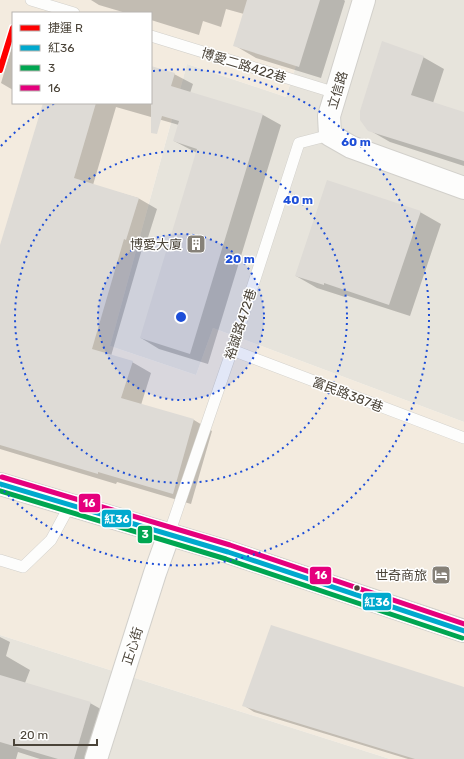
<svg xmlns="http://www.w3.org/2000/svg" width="464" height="759" viewBox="0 0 464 759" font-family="Rubik,'Noto Sans TC',sans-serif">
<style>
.residential{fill:#e7e4dc}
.commercial{fill:#f3ebdf;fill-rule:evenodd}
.shadow{fill:#0003}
.building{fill:#dedbd6}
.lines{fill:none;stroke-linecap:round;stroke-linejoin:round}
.service-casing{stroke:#d2d0cb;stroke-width:12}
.minor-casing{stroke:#d2d0cb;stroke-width:24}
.tertiary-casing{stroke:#d2d0cb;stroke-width:24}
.service{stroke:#fdfdfc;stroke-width:11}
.minor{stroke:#fdfdfc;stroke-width:22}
.tertiary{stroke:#fdfdfc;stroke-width:22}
.bus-1-casing{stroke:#fff;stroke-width:8}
.bus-2-casing{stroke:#fff;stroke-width:8}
.bus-3-casing{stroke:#fff;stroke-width:8}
.bus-1{stroke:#00a9ce;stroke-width:5}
.bus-2{stroke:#00a651;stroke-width:5}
.bus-3{stroke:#e5007d;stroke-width:5}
.metro-1-casing{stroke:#fff;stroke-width:9}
.metro-1{stroke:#f00;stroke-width:6}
.ring{fill:none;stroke:#1d4ed8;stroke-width:2;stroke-dasharray:2 4}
.bus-dot{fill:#4b4439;stroke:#fff;stroke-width:1.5}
.labels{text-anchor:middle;stroke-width:3;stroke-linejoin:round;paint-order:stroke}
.street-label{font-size:13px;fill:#4b4439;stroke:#fff}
.poi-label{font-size:13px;fill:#4b4439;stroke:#fff;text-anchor:end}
.centre{fill:#1d4ed8;stroke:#fff;stroke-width:2}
.ring-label{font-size:12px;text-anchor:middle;font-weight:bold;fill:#1d4ed8;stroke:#fff;stroke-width:3;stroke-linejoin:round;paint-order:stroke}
.line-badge{stroke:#fff;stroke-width:1.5}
.badge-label{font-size:11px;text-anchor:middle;font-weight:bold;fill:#fff}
</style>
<rect width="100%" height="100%" fill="#f4f2ee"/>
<g class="residential">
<path d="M317,0H464V422L213,328L196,375L110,346L187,64L286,97Z"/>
<path d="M0,635L390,759H0Z"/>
</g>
<path class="commercial" d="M0,0H317L286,97L187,64L110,346L196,375L213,328L464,422V759H390L0,635ZM13,13H151V103H13Z"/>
<g class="shadow">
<path d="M91,0H344L345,1L321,78L256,58L234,45L244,14L226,9L221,27L203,21L199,35L151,20V13H126L99,5Z"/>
<path d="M13,43V90L1,83Z"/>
<path d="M423,57L444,69L433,103L464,113V166L390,142L369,130Z"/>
<path d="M151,67L174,74L193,84L190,93L263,115L281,125L208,364L159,349L141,338L197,153L174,141L179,125L116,107L93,185L138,198L157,209L144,250L142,249L111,356L132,362L151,373L141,405L194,420L212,431L191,504L117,482L116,484L0,449V250L44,103H151Z"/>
<path d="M420,212L441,224L410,316L345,295V297L317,288L296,276Z"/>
<path d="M0,637L10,642L6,656L30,670L25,683L90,703L113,716L100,759H40L18,752L16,759H0Z"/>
<path d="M464,688V759H408L254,712L243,705Z"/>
</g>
<g class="building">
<path d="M247,0H320L299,67L233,46Z"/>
<path d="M382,41L424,56L411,95L464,112V161L368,131L360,120V111Z"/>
<path d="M151,66L175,73L171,86L263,114L190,354L140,338L197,149L173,141L179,121L162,116L157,134L151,133Z"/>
<path d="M43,103H96L74,178L139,198L126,240L124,239L92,349L133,361L121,398L194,419L173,494L98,472V474L0,445V245Z"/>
<path d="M327,180L421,211L389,305L324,283V285L295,276Z"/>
<path d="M271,625L464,687V759H415L242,706Z"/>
<path d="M0,675L91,702L74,759H58L0,742Z"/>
</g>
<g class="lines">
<defs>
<g id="service">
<path d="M31,0L74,13"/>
<path d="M151,36L336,93"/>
<path d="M232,350L464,438"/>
<path d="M169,534L232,350L299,143L330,135"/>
<path d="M0,560L23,567L51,540L70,505"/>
</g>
<g id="minor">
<path d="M364,0L329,116L330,135L351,147L464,188"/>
<path d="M96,759L155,573L169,534"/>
</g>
<path id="tertiary" d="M0,484L228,552L464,631"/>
</defs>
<use href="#service" class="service-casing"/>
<use href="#minor" class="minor-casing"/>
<use href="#tertiary" class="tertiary-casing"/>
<use href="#service" class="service"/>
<use href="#minor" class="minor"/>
<use href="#tertiary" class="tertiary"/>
<defs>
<path id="bus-1" d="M0,484L228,552L464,631"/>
<path id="bus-2" d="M0,491L226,559L462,638"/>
<path id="bus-3" d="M2,477L230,545L464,624"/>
</defs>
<use href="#bus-1" class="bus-1-casing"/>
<use href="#bus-2" class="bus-2-casing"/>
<use href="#bus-3" class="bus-3-casing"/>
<use href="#bus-1" class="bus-1"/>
<use href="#bus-2" class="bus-2"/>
<use href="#bus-3" class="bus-3"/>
<defs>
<path id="metro-1" d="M0,70L13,28"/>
</defs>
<use href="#metro-1" class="metro-1-casing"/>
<use href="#metro-1" class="metro-1"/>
</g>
<circle cx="181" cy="317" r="83" fill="#1d4ed8" fill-opacity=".12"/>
<g class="ring">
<circle cx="181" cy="317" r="83"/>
<circle cx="181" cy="317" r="166"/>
<path d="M1 146A248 248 0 0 1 55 103M153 71A248 248 0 1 1 1 488"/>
</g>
<defs>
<symbol id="building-square" viewBox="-11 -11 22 22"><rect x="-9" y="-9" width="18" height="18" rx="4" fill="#868178" stroke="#fff"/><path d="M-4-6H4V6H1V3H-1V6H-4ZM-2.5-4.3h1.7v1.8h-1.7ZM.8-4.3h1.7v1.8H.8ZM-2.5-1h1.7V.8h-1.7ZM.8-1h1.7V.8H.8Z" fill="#fff"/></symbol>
<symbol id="hotel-square" viewBox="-11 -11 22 22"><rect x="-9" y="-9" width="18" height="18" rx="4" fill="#868178" stroke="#fff"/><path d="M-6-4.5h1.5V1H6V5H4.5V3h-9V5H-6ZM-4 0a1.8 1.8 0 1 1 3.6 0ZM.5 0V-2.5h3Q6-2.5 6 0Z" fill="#fff"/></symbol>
</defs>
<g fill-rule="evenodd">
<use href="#building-square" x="185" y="233" width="22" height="22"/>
<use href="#hotel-square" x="430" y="564" width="22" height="22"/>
</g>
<circle class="bus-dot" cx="357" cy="588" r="3.5"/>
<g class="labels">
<g class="street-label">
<text transform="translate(244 65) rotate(17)" y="5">博愛二路422巷</text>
<text transform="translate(337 90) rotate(-73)" y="5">立信路</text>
<text transform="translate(240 324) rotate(-72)" y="5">裕誠路472巷</text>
<text transform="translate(348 394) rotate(21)" y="5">富民路387巷</text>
<text transform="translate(132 646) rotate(-72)" y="5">正心街</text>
</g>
<g class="poi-label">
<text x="182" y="249">博愛大廈</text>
<text x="427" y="580">世奇商旅</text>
</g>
</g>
<circle cx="181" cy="317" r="6" class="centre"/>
<g class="ring-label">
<text x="356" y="146">60 m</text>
<text x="298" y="204">40 m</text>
<text x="240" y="263">20 m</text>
</g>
<g class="line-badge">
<rect x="78" y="493" width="23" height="20" rx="4" fill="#e5007d"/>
<rect x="101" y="509" width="31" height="19" rx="4" fill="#00a9ce"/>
<rect x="137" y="525" width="16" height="19" rx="4" fill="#00a651"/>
<rect x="309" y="566" width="23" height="19" rx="4" fill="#e5007d"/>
<rect x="362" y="592" width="30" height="19" rx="4" fill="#00a9ce"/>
</g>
<g class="badge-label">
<text x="89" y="507">16</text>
<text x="117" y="523">紅36</text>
<text x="145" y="538">3</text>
<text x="321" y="579">16</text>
<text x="377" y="606">紅36</text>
</g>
<rect x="12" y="12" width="140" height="92" fill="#ffffff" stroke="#b7b4b0"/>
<rect x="20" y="25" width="20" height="6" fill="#ff0000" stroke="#b7b4b0"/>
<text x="48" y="32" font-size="12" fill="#4b4439">捷運 R</text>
<rect x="20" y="45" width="20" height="6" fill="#00a9ce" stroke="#b7b4b0"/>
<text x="48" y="52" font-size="12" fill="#4b4439">紅36</text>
<rect x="20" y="65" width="20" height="6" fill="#00a651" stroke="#b7b4b0"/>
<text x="48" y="72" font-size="12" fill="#4b4439">3</text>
<rect x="20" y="85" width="20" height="6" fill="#e5007d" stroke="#b7b4b0"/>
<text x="48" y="92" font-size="12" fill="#4b4439">16</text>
<path d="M14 739v6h83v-6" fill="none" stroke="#4b4439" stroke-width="2"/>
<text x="20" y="739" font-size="12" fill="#4b4439" stroke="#ffffff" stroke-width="3" paint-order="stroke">20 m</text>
</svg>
